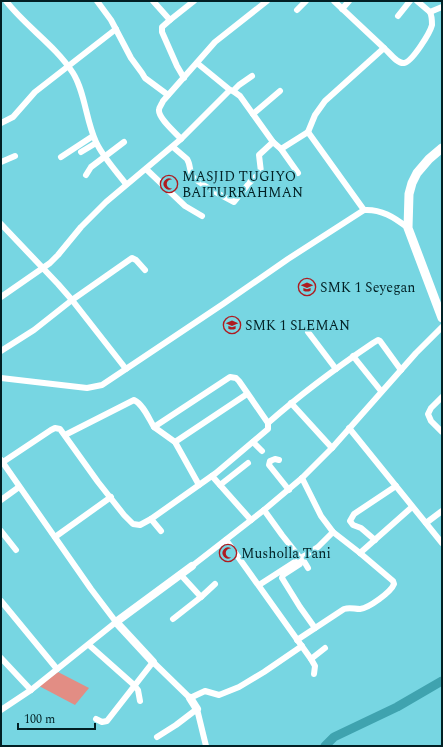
<svg xmlns="http://www.w3.org/2000/svg" width="443" height="747" viewBox="0 0 443 747" font-family="Spectral,serif">
<style>
.green{fill:#e28d84}
.lines{fill:none;stroke-linecap:round;stroke-linejoin:round}
.river{stroke:#3fa3af;stroke-width:9}
.street{stroke:#fff;stroke-width:6}
.secondary{stroke:#fff;stroke-width:8}
.primary{stroke:#fff;stroke-width:9}
.labels{text-anchor:middle;stroke-width:3;stroke-linejoin:round;paint-order:stroke}
.poi-label{font-size:14px;fill:#022024;stroke:#77d6e2;text-anchor:start}
</style>
<rect width="100%" height="100%" fill="#77d6e2"/>
<path class="green" d="M58,672L89,688L75,705L39,686Z"/>
<g class="lines">
<path class="river" d="M325,746L334,737L397,707L442,681"/>
<g class="street">
<path d="M6,1C26,27 55,45 73,73C85,92 86,121 96,142C103,157 116,171 126,184"/>
<path d="M97,1L111,20L131,58L142,73L145,78L168,95"/>
<path d="M153,1L170,20L194,1"/>
<path d="M334,1L384,48"/>
<path d="M342,9L349,1"/>
<path d="M297,10L306,1"/>
<path d="M430,12L442,7"/>
<path d="M398,16L410,1"/>
<path d="M170,20L162,27V32L177,66L184,78"/>
<path d="M197,63L230,90"/>
<path d="M233,91L239,85L252,76"/>
<path d="M253,114L280,91"/>
<path d="M1,123L13,117L35,92L116,29"/>
<path d="M308,132L315,115L325,101L384,48C389,52 397,64 404,63C412,62 430,33 432,25C432,21 432,16 430,12L417,1"/>
<path d="M181,139L230,90L233,91L240,96L273,142L281,149L308,132L364,210"/>
<path d="M173,147L187,159C191,165 189,172 193,177C198,183 226,198 234,202L250,182L261,172L259,155L273,142"/>
<path d="M281,149L298,173"/>
<path d="M81,152L96,143"/>
<path d="M61,157L93,136"/>
<path d="M1,162L15,156"/>
<path d="M146,169L185,206L202,216"/>
<path d="M86,175L91,167L124,142"/>
<path d="M1,224L58,284L72,300L34,330L1,351"/>
<path d="M1,297L50,263L58,255L81,227L106,202L181,139C176,133 158,118 159,110C159,107 162,104 163,101L215,42L267,1"/>
<path d="M308,332L336,369"/>
<path d="M353,356L381,391"/>
<path d="M126,369L72,300L132,258L136,260L145,270"/>
<path d="M1,378L87,388L102,385L223,304L288,259L364,210C381,209 394,217 408,228"/>
<path d="M442,397L431,408L428,414L431,421L442,432"/>
<path d="M291,403L332,448"/>
<path d="M154,427L175,442L199,485"/>
<path d="M349,428L442,543"/>
<path d="M65,435L134,400C143,404 149,419 154,427L230,377L236,378L239,381L268,423"/>
<path d="M175,442L247,394"/>
<path d="M253,442L262,451"/>
<path d="M1,460L91,589L116,622L31,690L1,710"/>
<path d="M279,460L275,459L270,461L269,465L289,490"/>
<path d="M3,462L51,430L55,428L60,429L98,482L124,515L133,524L140,525L151,519L216,473L268,429V423C301,394 336,368 373,343L378,340L380,341L401,370"/>
<path d="M212,476L251,520"/>
<path d="M220,485L248,463"/>
<path d="M1,500L19,487"/>
<path d="M264,510L282,535L301,559L300,564L283,575L282,578L300,607L315,628"/>
<path d="M151,519L161,531"/>
<path d="M426,523L442,511"/>
<path d="M1,531L16,550"/>
<path d="M55,537L111,497"/>
<path d="M226,540L311,659L315,666L314,674"/>
<path d="M375,540L361,528L353,525L350,521L354,514L396,486"/>
<path d="M360,553L412,507"/>
<path d="M302,558L308,568"/>
<path d="M192,566L264,510L302,478L332,448L416,353L442,327"/>
<path d="M180,574L201,597L215,584"/>
<path d="M259,585L318,547L333,532"/>
<path d="M1,601L57,669"/>
<path d="M173,619L201,597"/>
<path d="M297,640L344,609C350,607 354,609 360,609C369,608 391,592 394,584L393,581L360,553L333,532L321,516L302,478"/>
<path d="M89,645L134,685L138,690L140,701"/>
<path d="M1,658L31,690"/>
<path d="M311,659L325,648"/>
<path d="M96,719L102,722L107,721L153,662L190,698L205,691L219,695L239,687L264,672L302,646"/>
<path d="M157,737L176,725L197,709L206,746"/>
</g>
<g class="secondary">
<path d="M153,662L116,622L192,566"/>
<path d="M190,698L197,709"/>
</g>
<path class="primary" d="M442,148L429,159L417,173L412,183L409,194L408,228L442,318"/>
</g>
<defs>
<symbol id="mosque-ring" viewBox="-11 -11 22 22"><circle r="9.5" fill="#77d6e2" stroke="#ae1c20" stroke-width="1.5"/><path d="M3.5-4.9A6 6 0 1 0 3.5 4.9A5 5 0 1 1 3.5-4.9Z" fill="#ae1c20"/></symbol>
<symbol id="school-ring" viewBox="-11 -11 22 22"><circle r="9.5" fill="#77d6e2" stroke="#ae1c20" stroke-width="1.5"/><path d="M0-5L7-2L0 1L-7-2ZM-4 1L0 2.5L4 1V4Q0 6-4 4Z" fill="#ae1c20"/></symbol>
</defs>
<g fill-rule="evenodd">
<use href="#mosque-ring" x="159" y="174" width="20" height="20"/>
<use href="#school-ring" x="297" y="277" width="20" height="20"/>
<use href="#school-ring" x="222" y="315" width="20" height="20"/>
<use href="#mosque-ring" x="218" y="543" width="20" height="20"/>
</g>
<g class="labels">
<g class="poi-label">
<text x="182" y="181">MASJID TUGIYO<tspan x="182" dy="16">BAITURRAHMAN</tspan></text>
<text x="320" y="292">SMK 1 Seyegan</text>
<text x="245" y="330">SMK 1 SLEMAN</text>
<text x="241" y="558">Musholla Tani</text>
</g>
</g>
<rect width="443" height="747" fill="none" stroke="#022024" stroke-width="4"/>
<path d="M18 723v6h77v-6" fill="none" stroke="#022024" stroke-width="2"/>
<text x="24" y="723" font-size="12" fill="#022024" stroke="#77d6e2" stroke-width="3" paint-order="stroke">100 m</text>
</svg>
